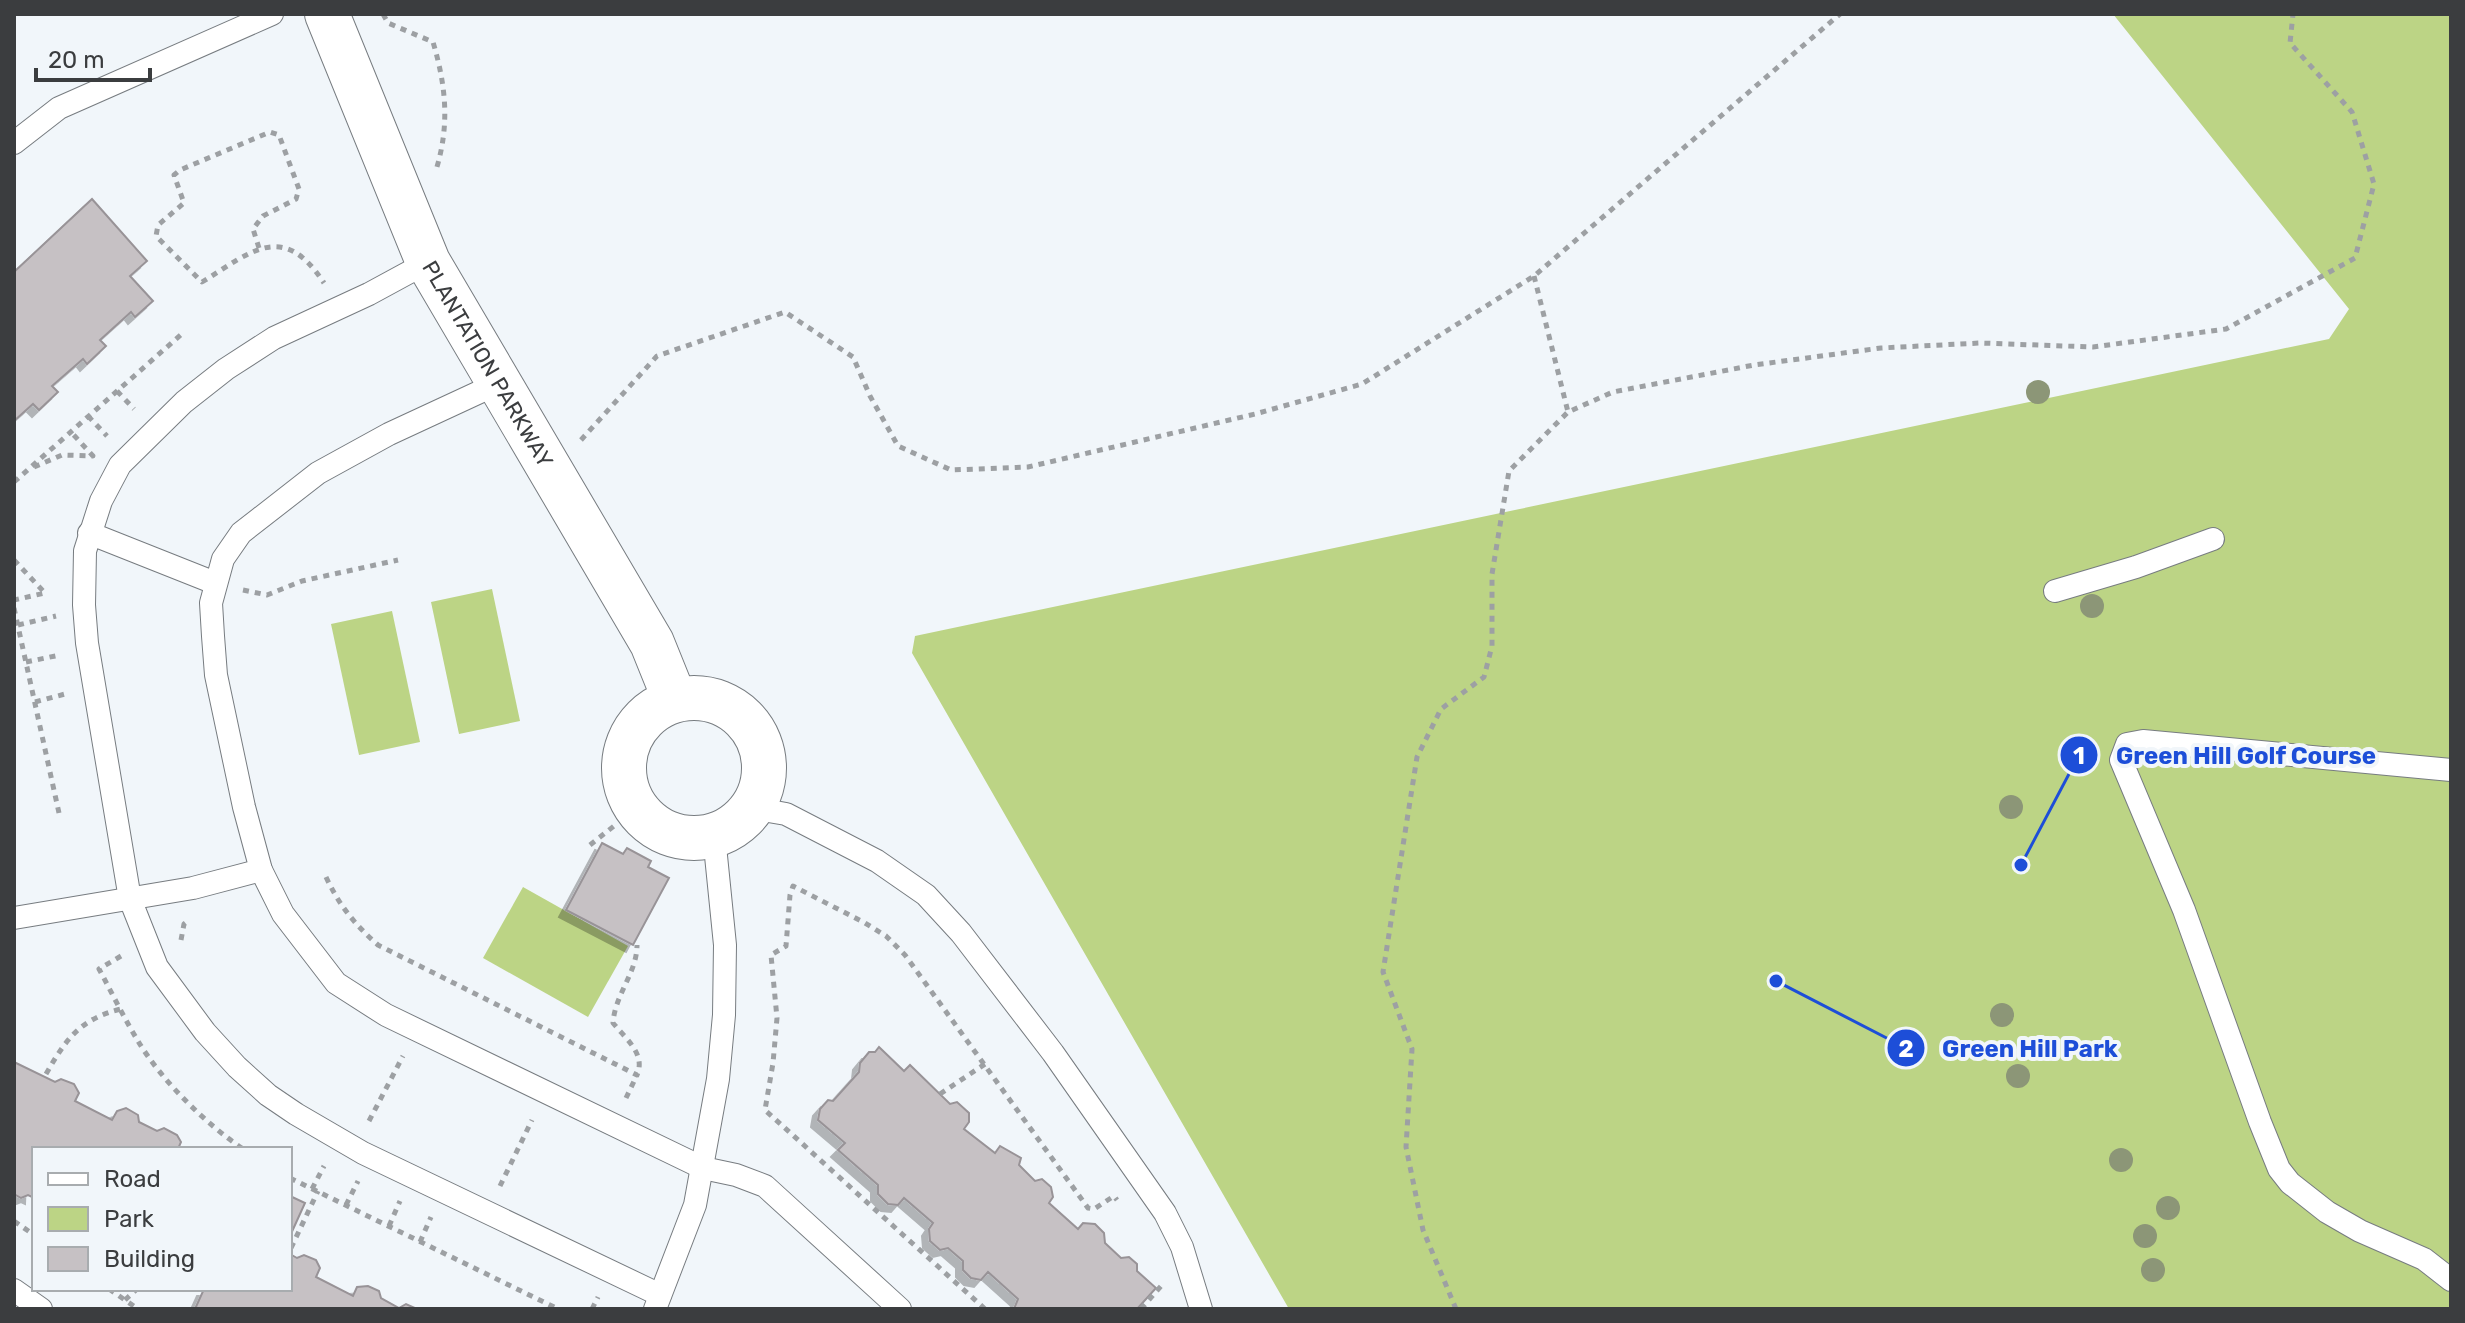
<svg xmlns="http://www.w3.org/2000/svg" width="2465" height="1323" viewBox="0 0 2465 1323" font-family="Rubik,sans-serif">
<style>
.green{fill:#bcd485}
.building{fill:#c6c1c4;stroke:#989397;stroke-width:2;filter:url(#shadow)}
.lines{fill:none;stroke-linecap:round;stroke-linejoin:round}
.lane-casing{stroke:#777c80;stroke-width:24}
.street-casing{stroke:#777c80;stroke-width:46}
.path{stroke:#9da0a3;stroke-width:5;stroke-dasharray:6 6;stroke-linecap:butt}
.lane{stroke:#fff;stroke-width:22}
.street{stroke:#fff;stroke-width:44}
.tree{fill:#8c9677}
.labels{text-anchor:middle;stroke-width:8;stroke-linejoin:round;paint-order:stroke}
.street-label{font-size:22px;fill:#3b3d3f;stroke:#f1f6fa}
.leader{fill:none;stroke:#1d4ed8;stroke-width:3}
.callout-dot{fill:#1d4ed8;stroke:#f1f6fa;stroke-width:3}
.mark-label{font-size:24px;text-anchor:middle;font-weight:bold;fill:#fff}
.callout-label{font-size:24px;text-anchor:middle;font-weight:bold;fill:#1d4ed8;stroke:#f1f6fa;stroke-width:8;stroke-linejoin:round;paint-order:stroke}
</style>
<defs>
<filter id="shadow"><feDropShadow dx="-7" dy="7" stdDeviation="0" flood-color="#0004"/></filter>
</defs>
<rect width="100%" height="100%" fill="#f1f6fa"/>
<g class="green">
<path d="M2113,14H2451V1309H1289L912,653L915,636L2329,339L2349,309Z"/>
<path d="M492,589L520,721L459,734L431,602Z"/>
<path d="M392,611L420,742L359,755L331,624Z"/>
<path d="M523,887L628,946L588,1017L483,958Z"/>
</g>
<g class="building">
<path d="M92,199L147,261L130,276L153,301L135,317L131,312L100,340L106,346L87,364L83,359L52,386L58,392L39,410L33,404L14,421V272Z"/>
<path d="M602,843L623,854L627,848L651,861L648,867L669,878L633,945L566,910Z"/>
<path d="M879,1047L904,1071L910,1065L950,1104L957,1102L969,1113V1122L964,1129L995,1153L1000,1146L1021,1158L1019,1165L1035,1181L1042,1179L1051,1187L1053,1197L1049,1203L1078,1229L1083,1223L1095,1224L1104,1233L1105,1243L1121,1258L1129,1257L1137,1264V1271L1156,1288L1137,1309H1014L1018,1299L988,1272L981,1280L971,1278L963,1270V1261L948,1248L940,1250L930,1241L929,1229L933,1223L904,1198L898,1205L888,1204L878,1194V1185L838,1150L845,1143L818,1120L820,1109L828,1100L833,1101L859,1072L860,1063L869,1052H875Z"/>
<path d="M14,1062L55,1082L61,1079L74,1084L79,1093L75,1101L112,1120L117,1111L126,1108L138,1115L139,1122L157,1131L164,1128L177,1135L181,1142L178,1149H34L32,1197L28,1195L21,1198L14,1194Z"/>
<path d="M290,1196L305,1203L290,1236Z"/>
<path d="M290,1254L297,1258L304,1255L316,1260L320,1268L316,1277L353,1296L357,1287L368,1286L379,1291L381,1298L399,1308L406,1304L417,1309H195L204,1289H290Z"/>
</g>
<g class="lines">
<defs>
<g id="lane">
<path d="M14,143L59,108L272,14"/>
<path d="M428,262L369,294L274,338L226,369L184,402L120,465L101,501L85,551L84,605L87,643L130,899L157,967L205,1032L237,1067L268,1095L296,1114L363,1153L660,1295"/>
<path d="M499,383L389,434L318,473L241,533L223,559L211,603L213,636L216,675L244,807L261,870L283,914L336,983L386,1015L703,1168L736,1175L765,1186L900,1309"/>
<path d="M89,533L215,583"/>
<path d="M2055,591L2136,567L2213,539"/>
<path d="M2451,770L2143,741L2127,744L2121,760L2184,910L2260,1122L2279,1169L2290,1183L2327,1212L2360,1231L2424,1259L2451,1280"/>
<path d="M752,808L786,814L877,861L926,895L961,933L1053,1053L1165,1213L1182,1247L1201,1309"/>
<path d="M14,918L193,888L261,870"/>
<path d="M14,1290L41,1309"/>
<path d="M655,1309L695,1205L718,1079L724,1015L725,945L714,836"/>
</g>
<g id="street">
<path id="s1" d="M327,14L428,262L652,643L675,700"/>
<circle cx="694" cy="768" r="70"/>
</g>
</defs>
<use href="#lane" class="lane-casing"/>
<use href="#street" class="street-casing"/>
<g class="path">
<path d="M383,14L388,23L433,42C446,86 450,125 436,170"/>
<path d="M259,248L253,229L263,216L296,199L299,189L279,135L270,132L180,170L174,175L184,203L158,225L156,236L202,282C251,252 283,220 324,283"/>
<path d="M1534,276L1568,412"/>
<path d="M117,391L134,409"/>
<path d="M88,416L107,436"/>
<path d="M581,440L657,356L785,312L853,357L870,396L898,446L951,470L1028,467L1255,414L1362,384L1534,276L1840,14"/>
<path d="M34,467L62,455L93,456L71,432"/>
<path d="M14,482L184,332"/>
<path d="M14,560L45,593L14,600"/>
<path d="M243,590L267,595L302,581L398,560"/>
<path d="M14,608L59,813"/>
<path d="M18,625L56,616"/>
<path d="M26,662L60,655"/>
<path d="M35,702L65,694"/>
<path d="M590,845L614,826"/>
<path d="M326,877C339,905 355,925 378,945L637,1075C646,1054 626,1039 613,1023C615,994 637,973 637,945"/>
<path d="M181,940L184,924L189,920"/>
<path d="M121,956L99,969C112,993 124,1018 138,1041C161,1080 206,1124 243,1149"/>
<path d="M46,1074C66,1039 80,1019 121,1009"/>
<path d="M940,1094L985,1064"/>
<path d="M626,1098L637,1075"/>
<path d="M369,1121L403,1056"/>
<path d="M290,1178L558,1309"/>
<path d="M500,1186L532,1120"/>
<path d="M312,1189L324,1166"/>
<path d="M346,1205L358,1181"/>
<path d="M14,1221L34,1235"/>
<path d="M389,1226L400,1201"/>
<path d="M420,1242L431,1217"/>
<path d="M291,1248L318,1191"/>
<path d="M109,1289L138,1309"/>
<path d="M175,1289V1291"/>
<path d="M125,1300L137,1289"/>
<path d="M592,1309L598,1297"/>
<path d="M985,1309L765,1110L773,1063L777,1018L771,955L786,946L790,895L793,886L865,923L886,936L905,955L1088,1208L1094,1209L1114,1196L1117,1200"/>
<path d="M1141,1309L1162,1285"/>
<path d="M1456,1309L1423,1230L1406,1147L1412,1049L1383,972L1417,757L1441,709L1484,677L1492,646V574L1509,471L1568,412L1613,392L1754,365L1881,348L1980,343L2093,347L2226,329L2355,258L2374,184L2352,112L2290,43L2293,14"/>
</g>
<use href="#lane" class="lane"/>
<use href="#street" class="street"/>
</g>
<g class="tree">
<circle cx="2038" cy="392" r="12"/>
<circle cx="2092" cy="606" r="12"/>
<circle cx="2011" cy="807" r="12"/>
<circle cx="2002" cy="1015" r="12"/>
<circle cx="2018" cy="1076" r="12"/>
<circle cx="2121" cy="1160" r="12"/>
<circle cx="2168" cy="1208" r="12"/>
<circle cx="2145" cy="1236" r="12"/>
<circle cx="2153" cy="1270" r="12"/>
</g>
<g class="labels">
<g class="street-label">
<text dy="8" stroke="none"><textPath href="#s1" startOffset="386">PLANTATION PARKWAY</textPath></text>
</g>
</g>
<path class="leader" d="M2021 865L2079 755M1776 981L1906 1048"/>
<g class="callout-dot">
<circle cx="2021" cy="865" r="8"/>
<circle cx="1776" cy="981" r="8"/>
<circle cx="2079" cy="755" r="20"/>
<circle cx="1906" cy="1048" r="20"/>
</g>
<g class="mark-label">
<text x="2079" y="764">1</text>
<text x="1906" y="1057">2</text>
</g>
<g class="callout-label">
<text x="2246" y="764">Green Hill Golf Course</text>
<text x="2030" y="1057">Green Hill Park</text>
</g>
<rect width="2465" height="1323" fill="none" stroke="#3b3d3f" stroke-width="32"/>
<rect x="32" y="1147" width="260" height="144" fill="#f1f6fa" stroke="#a8acaf" stroke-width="2"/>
<rect x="48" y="1173" width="40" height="12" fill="#ffffff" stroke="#a8acaf" stroke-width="2"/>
<text x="104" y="1187" font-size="24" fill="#3b3d3f">Road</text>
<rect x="48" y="1207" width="40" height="24" fill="#bcd485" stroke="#a8acaf" stroke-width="2"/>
<text x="104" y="1227" font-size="24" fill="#3b3d3f">Park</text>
<rect x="48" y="1247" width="40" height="24" fill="#c6c1c4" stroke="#a8acaf" stroke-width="2"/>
<text x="104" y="1267" font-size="24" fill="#3b3d3f">Building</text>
<path d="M36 68v12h114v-12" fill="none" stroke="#3b3d3f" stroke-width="4"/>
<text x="48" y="68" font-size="24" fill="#3b3d3f" stroke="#f1f6fa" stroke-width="6" paint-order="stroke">20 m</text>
</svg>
